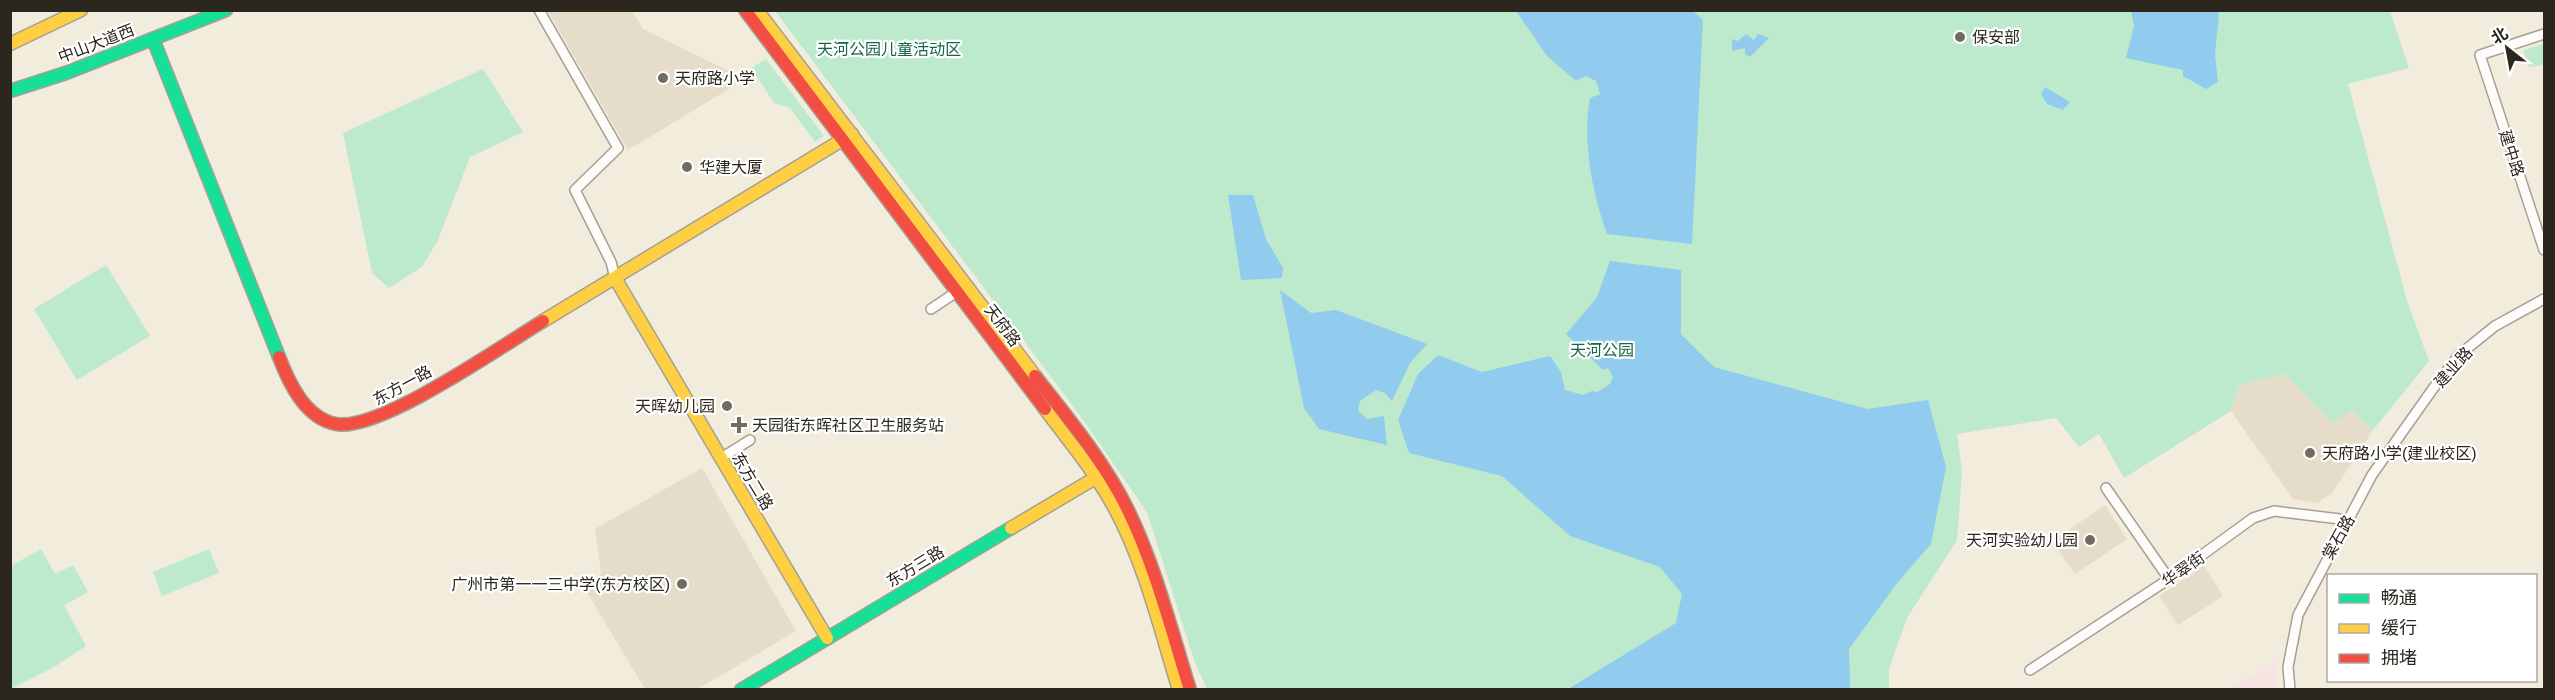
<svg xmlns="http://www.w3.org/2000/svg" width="2555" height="700" viewBox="0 0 2555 700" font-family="Arial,'Noto Sans SC',sans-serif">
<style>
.education{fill:#e5dcca}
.medical{fill:#f5e4e2}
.green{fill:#bde9cc}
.water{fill:#91ccee}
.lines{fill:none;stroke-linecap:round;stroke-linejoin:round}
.street-casing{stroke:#a4a094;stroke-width:12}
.fast-casing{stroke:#a4a094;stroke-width:15}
.slow-casing{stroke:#a4a094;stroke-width:15}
.jam-casing{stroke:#a4a094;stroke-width:15}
.street{stroke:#fdfcfa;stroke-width:9}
.fast{stroke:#16e098;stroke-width:12}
.slow{stroke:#ffcf43;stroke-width:12}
.jam{stroke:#f24e42;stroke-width:12}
.poi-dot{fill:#716c60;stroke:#fff;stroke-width:2}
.labels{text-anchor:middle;stroke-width:4.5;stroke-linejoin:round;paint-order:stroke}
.poi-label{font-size:16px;fill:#2c271e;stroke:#fff;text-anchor:start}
.street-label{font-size:16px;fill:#2c271e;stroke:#fff}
.park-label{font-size:16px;fill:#176447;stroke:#fff}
</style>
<rect width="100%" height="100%" fill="#f2ecdc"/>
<g class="education">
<path d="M548,11H632L643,29L739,76L742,81L628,150Z"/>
<path d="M2285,374L2331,422L2351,410L2373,430L2332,493L2317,503L2293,499L2231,411L2239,385Z"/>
<path d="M702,468L796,631L698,689H645L588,594L601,573L595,529Z"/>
<path d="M2105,505L2127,539L2075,574L2052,541Z"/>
<path d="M2204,566L2223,596L2178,625L2159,596Z"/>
</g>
<path class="medical" d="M2278,660V689H2228Z"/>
<g class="green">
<path d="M775,11H2390L2409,68L2348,84L2408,304L2429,361L2373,430L2351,410L2332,423L2285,374L2239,385L2231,411L2124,478L2099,434L2079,447L2056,418L1957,434L1962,472L1957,540L1907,618L1889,669V689H1207L1195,663L1147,512L1079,414Z"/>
<path d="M2544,44V69L2543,65L2529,67L2523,50Z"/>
<path d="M766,59L824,136L815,142L790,108L774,103L751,68Z"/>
<path d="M483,69L523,132L470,157L438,240L422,267L389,288L372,273L343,133Z"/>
<path d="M106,265L150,336L77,380L34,309Z"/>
<path d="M41,549L55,574L73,565L88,592L64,605L86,646L54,667L11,689V566Z"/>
<path d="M209,549L219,573L162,596L153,572Z"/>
</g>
<g class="water">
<path d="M1623,11L1629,12L1693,11L1703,20L1692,244L1607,234C1592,192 1582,142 1590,98L1600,94L1596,81L1586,76L1576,81L1547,56L1516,11Z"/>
<path d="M2131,11H2217L2219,14L2215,54L2218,82L2206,89L2183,76V70L2126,58L2134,26Z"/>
<path d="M1746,34L1754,40L1758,34L1769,38L1750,57L1745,54V48L1732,51V39L1738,41Z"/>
<path d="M2045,87L2070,102L2063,110L2047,104L2041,94Z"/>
<path d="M1228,195H1253L1266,239L1283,268L1282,278L1241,280Z"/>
<path d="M1610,261L1681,270V334L1714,367L1868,409L1928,400L1946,467L1931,544L1898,582L1849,649L1850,689H1568L1676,623L1682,594L1660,567L1570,536L1502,476L1409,453L1398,420L1418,374L1438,355L1482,372L1550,356L1561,372L1565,390L1583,395L1592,391L1597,392L1610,384L1613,377L1608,368L1603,370L1566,334L1597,297Z"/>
<path d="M1280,290L1311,313L1336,310L1427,344L1410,363L1392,401L1385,393L1376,390L1360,401L1358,411L1367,419L1384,416L1387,445L1319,429L1304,408Z"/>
</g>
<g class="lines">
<defs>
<g id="street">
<path d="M539,10L618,148L575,190L611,262L615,278"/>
<path d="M2544,34L2480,55L2544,250"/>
<path d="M931,309L958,291"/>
<path d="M721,458L750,440"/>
<path d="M2106,488L2169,579"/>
<path d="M2030,670L2169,579L2253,518L2274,511L2348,520"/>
<path d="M2290,690L2288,667L2298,615L2372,475L2432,390L2459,355L2495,326L2544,299"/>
</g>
<g id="fast">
<path d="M153,39L279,357"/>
<path d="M10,91L66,73L226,10"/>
<path d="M741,690L1011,528"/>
</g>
<g id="slow">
<path d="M757,10L1035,376"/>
<path d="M10,44L81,10"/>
<path d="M615,278L827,638"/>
<path d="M543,321L852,134"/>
<path d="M1045,409C1069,441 1095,472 1114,507C1145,564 1160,629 1179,690"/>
<path d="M1011,528L1102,474"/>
</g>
<g id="jam">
<path d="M745,10L1045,409"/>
<path d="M279,357C289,383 305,418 336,424C379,432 502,346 543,321"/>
<path d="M1035,376C1068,418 1103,460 1127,508C1155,565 1171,629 1190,690"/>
</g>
</defs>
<use href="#street" class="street-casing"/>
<use href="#fast" class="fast-casing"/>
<use href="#slow" class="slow-casing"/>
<use href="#jam" class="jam-casing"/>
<use href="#street" class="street"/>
<use href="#fast" class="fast"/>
<use href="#slow" class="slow"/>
<use href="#jam" class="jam"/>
</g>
<g class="poi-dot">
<circle cx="1960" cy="37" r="6"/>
<circle cx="663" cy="78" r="6"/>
<circle cx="687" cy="167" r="6"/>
<circle cx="727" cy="406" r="6"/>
<path d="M736 416h6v6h6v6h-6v6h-6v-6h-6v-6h6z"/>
<circle cx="2310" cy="453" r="6"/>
<circle cx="2090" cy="540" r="6"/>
<circle cx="682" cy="584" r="6"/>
</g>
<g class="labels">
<g class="poi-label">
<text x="1972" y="43">保安部</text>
<text x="675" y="84">天府路小学</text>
<text x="699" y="173">华建大厦</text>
<text x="715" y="412" text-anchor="end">天晖幼儿园</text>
<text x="752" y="431">天园街东晖社区卫生服务站</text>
<text x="2322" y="459">天府路小学(建业校区)</text>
<text x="2078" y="546" text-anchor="end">天河实验幼儿园</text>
<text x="670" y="590" text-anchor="end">广州市第一一三中学(东方校区)</text>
</g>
<g class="street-label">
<text transform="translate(96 43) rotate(-21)" y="6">中山大道西</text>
<text transform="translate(2512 153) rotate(72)" y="6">建中路</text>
<text transform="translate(1003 325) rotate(53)" y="6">天府路</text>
<text transform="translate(2453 367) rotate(-48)" y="6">建业路</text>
<text transform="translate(402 385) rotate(-29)" y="6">东方一路</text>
<text transform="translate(753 481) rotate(59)" y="6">东方二路</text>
<text transform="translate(2338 537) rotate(-61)" y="6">棠石路</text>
<text transform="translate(915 566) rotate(-31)" y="6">东方三路</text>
<text transform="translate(2183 569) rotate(-35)" y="6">华翠街</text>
</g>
<g class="park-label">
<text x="889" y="55">天河公园儿童活动区</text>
<text x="1602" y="356">天河公园</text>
</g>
</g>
<rect width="2555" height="700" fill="none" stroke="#2c271e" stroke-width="24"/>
<rect x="2327" y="574" width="210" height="108" fill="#ffffff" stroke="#aba9a5" stroke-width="1.5"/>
<rect x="2339" y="594" width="30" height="9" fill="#16e098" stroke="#aba9a5" stroke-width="1.5"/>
<text x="2381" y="604" font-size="18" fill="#2c271e">畅通</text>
<rect x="2339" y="624" width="30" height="9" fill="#ffcf43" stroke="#aba9a5" stroke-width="1.5"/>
<text x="2381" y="634" font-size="18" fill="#2c271e">缓行</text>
<rect x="2339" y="654" width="30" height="9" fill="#f24e42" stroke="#aba9a5" stroke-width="1.5"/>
<text x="2381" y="664" font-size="18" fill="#2c271e">拥堵</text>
<g transform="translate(2507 48) rotate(329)" stroke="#ffffff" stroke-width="4.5" paint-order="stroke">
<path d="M0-4.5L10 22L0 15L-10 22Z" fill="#2c271e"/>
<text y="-9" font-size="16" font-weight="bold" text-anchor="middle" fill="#2c271e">北</text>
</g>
</svg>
